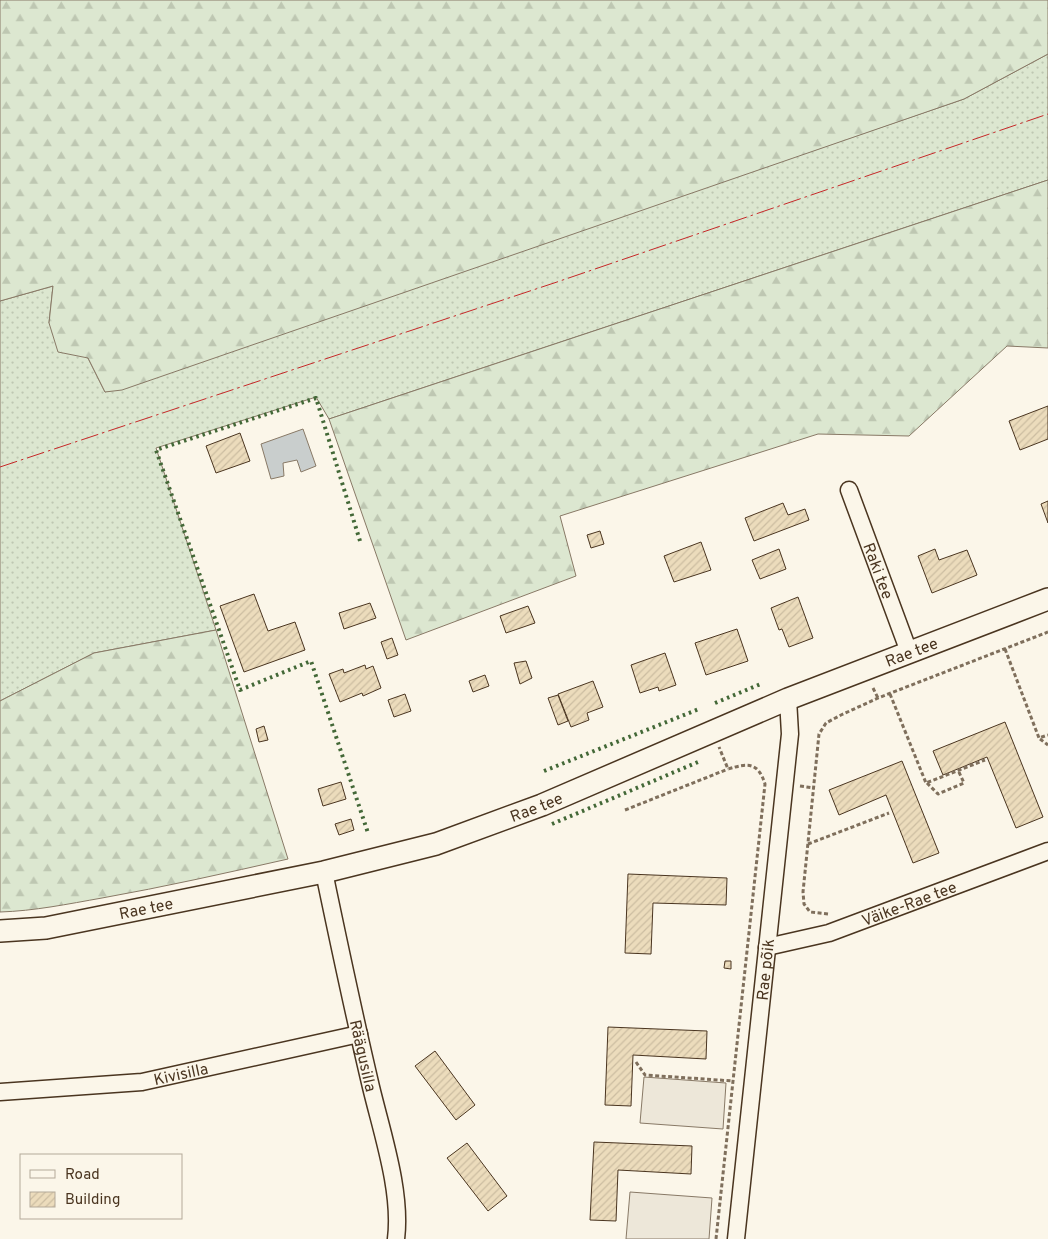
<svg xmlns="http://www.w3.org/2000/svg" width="1048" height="1239" viewBox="0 0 1048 1239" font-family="Overpass,sans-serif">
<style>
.grass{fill:url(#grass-dots);stroke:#887966}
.forest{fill:url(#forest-firs);stroke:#887966}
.parking{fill:#ede7d9;stroke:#887966}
.water{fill:#c9cecd;stroke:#887966}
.building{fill:url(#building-hatch);stroke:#4a3520}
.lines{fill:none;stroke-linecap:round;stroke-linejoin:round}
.minor-casing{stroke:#4a3520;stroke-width:19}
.tertiary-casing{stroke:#4a3520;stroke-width:24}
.path{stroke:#7f6f5c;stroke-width:3;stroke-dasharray:4 2.5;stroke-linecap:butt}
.minor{stroke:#fbf6e9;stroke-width:16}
.tertiary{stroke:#fbf6e9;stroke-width:21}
.hedge{stroke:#436837;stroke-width:4;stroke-dasharray:2.5 4;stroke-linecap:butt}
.power{stroke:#c62828;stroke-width:1;stroke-dasharray:18 4 2.5 4;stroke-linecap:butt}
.labels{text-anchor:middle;stroke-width:4;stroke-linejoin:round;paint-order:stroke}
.street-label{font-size:16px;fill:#4a3520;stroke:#fbf6e9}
</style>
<defs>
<pattern id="grass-dots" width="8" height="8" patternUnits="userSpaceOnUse" patternTransform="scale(1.25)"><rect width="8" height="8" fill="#dce7d0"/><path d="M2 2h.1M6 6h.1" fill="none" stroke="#bec7b2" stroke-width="1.8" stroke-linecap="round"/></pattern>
<pattern id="forest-firs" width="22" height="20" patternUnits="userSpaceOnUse" patternTransform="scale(1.25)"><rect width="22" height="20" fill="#dce7d0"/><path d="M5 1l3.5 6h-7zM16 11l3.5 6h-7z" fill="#bec7b2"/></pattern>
<pattern id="building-hatch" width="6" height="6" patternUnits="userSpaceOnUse" patternTransform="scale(1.25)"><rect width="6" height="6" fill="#ecdcbc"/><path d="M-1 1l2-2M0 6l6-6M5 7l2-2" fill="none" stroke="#ccbda1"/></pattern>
</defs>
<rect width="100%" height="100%" fill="#fbf6e9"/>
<path class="grass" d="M1048,54V180L329,419L316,397L156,448L216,630L94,653L0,701V301L53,286L49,323L88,358L105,392L964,99Z"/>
<g class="forest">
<path d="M0,0H1048V54L964,99L122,390L105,392L88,358L58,352L49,323L53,286L0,301Z"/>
<path d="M1048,180V348L1007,346L909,436L818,434L560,516L576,576L406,640L329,419Z"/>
<path d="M216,630L288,859C226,873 164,887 102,898C68,904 34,911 0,912V701L94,653Z"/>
</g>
<g class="parking">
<path d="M644,1077L726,1083L723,1129L640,1123Z"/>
<path d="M630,1192L712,1198L709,1239H626Z"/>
</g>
<path class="water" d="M303,429L316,466L301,472L297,460L283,463L284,476L271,479L261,444Z"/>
<g class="building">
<path d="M1048,406V439L1020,450L1009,421Z"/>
<path d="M240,433L250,461L216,473L206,446Z"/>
<path d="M1048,501V523L1041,504Z"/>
<path d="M783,503L788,515L805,509L809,520L754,541L745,518Z"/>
<path d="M600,531L604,544L591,548L587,535Z"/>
<path d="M701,542L711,570L674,582L664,556Z"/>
<path d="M779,549L786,569L760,579L752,560Z"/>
<path d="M935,549L939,560L967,550L977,575L932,593L918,556Z"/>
<path d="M254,594L268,631L295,622L305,650L244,672L220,606Z"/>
<path d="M798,597L813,638L789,647L782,629L779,630L771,608Z"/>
<path d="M370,603L376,618L344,629L339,613Z"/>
<path d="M528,606L535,623L506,633L500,616Z"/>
<path d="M737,629L748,661L706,675L695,643Z"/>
<path d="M392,638L398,655L387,659L381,642Z"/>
<path d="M665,653L676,685L659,691L658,687L640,693L631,665Z"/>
<path d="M526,661L532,678L520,684L514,663Z"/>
<path d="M365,665L366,669L373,666L381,688L363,696L362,693L340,702L329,674L343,669L344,673Z"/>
<path d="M485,675L489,686L473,692L469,681Z"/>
<path d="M593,681L603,707L587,713L589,720L571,727L558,694Z"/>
<path d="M405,694L411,711L394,717L388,700Z"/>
<path d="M558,695L568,721L558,725L548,698Z"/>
<path d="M1005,722L1043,817L1016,828L987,757L943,775L933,751Z"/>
<path d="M264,726L268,740L259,742L256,729Z"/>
<path d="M902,761L939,853L913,863L886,795L839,815L829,790Z"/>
<path d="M341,782L346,799L323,806L318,789Z"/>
<path d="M351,819L354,830L339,835L335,824Z"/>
<path d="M628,874L727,878L726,905L653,903L651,954L625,953Z"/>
<path d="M725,961H731V969L724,968Z"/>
<path d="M608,1027L707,1031L706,1059L633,1055L631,1106L605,1105Z"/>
<path d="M435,1051L475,1105L456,1120L415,1066Z"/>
<path d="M594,1142L692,1146L691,1174L618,1170L616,1221L590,1220Z"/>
<path d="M467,1143L507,1196L488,1211L447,1158Z"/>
</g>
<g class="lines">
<defs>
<g id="minor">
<path id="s1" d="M849,490L909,652"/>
<path id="s2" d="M324,872C339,944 354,1015 371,1087C382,1133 402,1192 396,1239"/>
<path id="s3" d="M767,947L829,933L1048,851"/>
<path id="s4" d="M0,1092L142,1082L359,1034"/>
<path id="s5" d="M736,1239L790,734L788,699"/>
</g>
<g id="tertiary">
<path id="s6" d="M0,931L46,928L324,872L436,844L542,805L788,699L1048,599"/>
</g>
</defs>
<use href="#minor" class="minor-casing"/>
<use href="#tertiary" class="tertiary-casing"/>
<g class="path">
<path d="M1005,649L1039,738L1048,735"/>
<path d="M873,688L878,698"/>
<path d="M890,694L926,783L985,760"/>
<path d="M1040,739L1048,745"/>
<path d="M927,783L938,794L964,783L958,770"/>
<path d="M800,786L814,788"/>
<path d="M625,810L728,769"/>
<path d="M808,844L889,813"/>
<path d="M828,914L810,912L804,904L803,892L819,734L826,723L841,715L878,698L1048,632"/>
<path d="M636,1062L645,1075L733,1081"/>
<path d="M716,1239L765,784C758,762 748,763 728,769L719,747"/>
</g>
<use href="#minor" class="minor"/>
<use href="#tertiary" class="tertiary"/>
<g class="hedge">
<path d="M360,541L316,398L156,450L240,690L311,661L368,833"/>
<path d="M715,703L763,683"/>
<path d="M544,771L699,709"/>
<path d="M552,824L698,762"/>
</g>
<path class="power" d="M0,467L557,282L1048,114"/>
</g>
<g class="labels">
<g class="street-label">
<text dy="6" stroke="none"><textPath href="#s1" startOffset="86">Raki tee</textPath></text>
<text dy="6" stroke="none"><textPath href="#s6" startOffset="958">Rae tee</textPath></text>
<text dy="6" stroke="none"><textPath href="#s6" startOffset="552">Rae tee</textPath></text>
<text dy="6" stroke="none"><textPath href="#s3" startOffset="149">Väike-Rae tee</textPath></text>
<text dy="6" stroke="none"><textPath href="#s6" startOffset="148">Rae tee</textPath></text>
<text dy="6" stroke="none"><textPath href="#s5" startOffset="271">Rae põik</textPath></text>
<text dy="6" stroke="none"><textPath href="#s2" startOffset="188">Räägusilla</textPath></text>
<text dy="6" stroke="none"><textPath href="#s4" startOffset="182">Kivisilla</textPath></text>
</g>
</g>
<rect x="20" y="1154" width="162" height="65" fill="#fbf6e9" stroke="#b4a999"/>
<rect x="30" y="1170" width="25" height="8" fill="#fbf6e9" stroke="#b4a999"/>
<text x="65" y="1179" font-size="15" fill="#4a3520">Road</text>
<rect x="30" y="1192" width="25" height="15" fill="url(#building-hatch)" stroke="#b4a999"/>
<text x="65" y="1204" font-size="15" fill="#4a3520">Building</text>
</svg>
